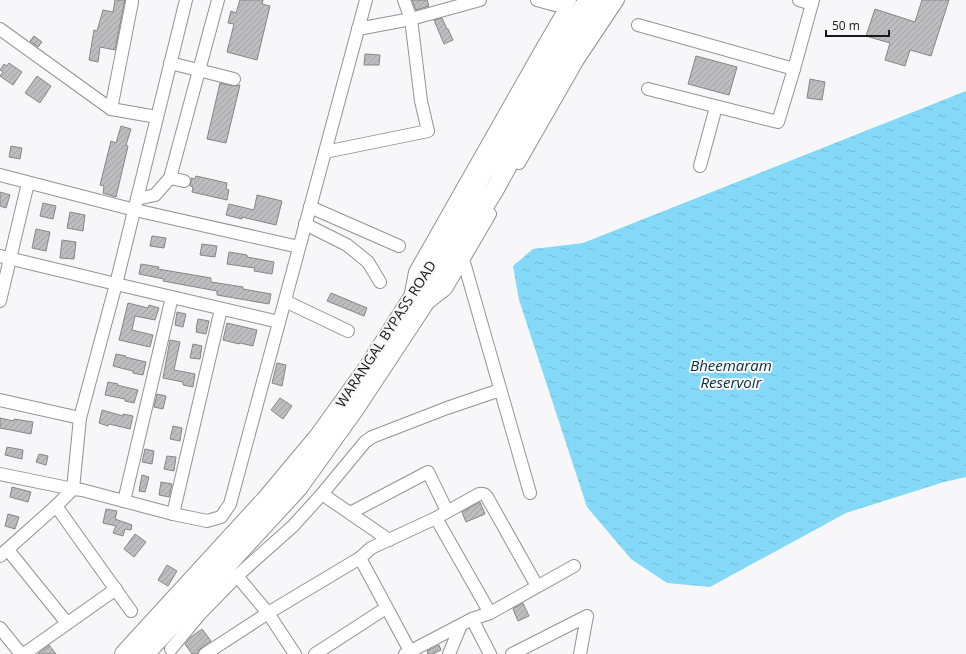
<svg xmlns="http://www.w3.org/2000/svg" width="966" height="654" viewBox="0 0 966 654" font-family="'Open Sans',sans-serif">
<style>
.water{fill:url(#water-ripples)}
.building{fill:url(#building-hatch);stroke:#868689}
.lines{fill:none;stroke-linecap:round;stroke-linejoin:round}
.minor-casing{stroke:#939396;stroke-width:14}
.highway-casing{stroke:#939396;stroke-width:20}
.minor{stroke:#fff;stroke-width:12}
.highway{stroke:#fff;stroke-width:18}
.labels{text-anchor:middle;stroke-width:4;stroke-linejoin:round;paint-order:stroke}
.street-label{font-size:14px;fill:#19191a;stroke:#f7f7fa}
.water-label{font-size:15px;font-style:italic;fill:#052e3b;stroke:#f7f7fa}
</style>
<defs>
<pattern id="water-ripples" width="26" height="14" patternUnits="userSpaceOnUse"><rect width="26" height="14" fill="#85d9f8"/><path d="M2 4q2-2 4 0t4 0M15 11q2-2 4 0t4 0" fill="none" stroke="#72bad4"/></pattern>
<pattern id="building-hatch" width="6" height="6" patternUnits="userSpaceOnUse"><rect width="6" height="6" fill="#bdbdc0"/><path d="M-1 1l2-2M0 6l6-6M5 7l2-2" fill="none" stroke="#a2a2a4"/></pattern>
</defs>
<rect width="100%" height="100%" fill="#f7f7fa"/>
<path class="water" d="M966,91V477L944,482L846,513L710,587L667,583L631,559L587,507L519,300L513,266L533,249L583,243Z"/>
<g class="building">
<path d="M115,0H125L115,50L100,47L98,62L89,60L94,30L97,31L103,10L113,12Z"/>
<path d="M240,0H263L262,4L270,6L257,60L227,52L234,24L228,23L231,11L236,13Z"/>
<path d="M412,0H427L429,6L416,10Z"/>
<path d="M922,0H949L931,56L910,50L905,66L885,60L890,43L866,36L875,9L915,22Z"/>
<path d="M442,18L447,29H448L453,40L444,44L434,20Z"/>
<path d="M34,36L42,42L38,47L30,41Z"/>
<path d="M365,54L380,55L379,65H364Z"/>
<path d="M696,56L737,67L729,95L688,84Z"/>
<path d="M9,63L22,72L13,85L0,76L3,72L0,70L4,64L7,66Z"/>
<path d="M37,76L51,86L40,103L25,93Z"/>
<path d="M810,79L825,82L822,100L807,98Z"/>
<path d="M220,83L233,86L240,85L226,143L207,139Z"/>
<path d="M121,126L131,129L126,145L128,146L116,197L103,193L104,186L100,185L111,141L116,143Z"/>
<path d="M11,146L22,148L20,159L9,157Z"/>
<path d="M196,176L227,183L226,189L229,190L227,200L192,192L193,187L190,186L191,182V178L195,179Z"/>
<path d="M0,192L10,195L6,208L0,206Z"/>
<path d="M257,195L282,201L276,225L242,217V219L226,215L229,204L254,210Z"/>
<path d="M43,203L56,206L53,219L40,216Z"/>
<path d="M70,212L85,215L83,231L67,228Z"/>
<path d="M36,229L50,232L46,251L32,248Z"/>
<path d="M152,236L166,238L164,248L150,246Z"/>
<path d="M62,240L76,242L74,259L60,258Z"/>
<path d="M202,244L217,246L215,257L200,255Z"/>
<path d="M229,252L247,255V257L274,262L272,274L254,271L255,268L227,264Z"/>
<path d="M141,264L159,267L158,269L211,278V282L243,287V289L271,294L269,304L217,295V291L163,281L164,279L139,274Z"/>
<path d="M331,293L367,308L364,316L327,301Z"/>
<path d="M128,303L148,308L149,305L159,308L155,320L135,316L132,330L153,335L150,347L119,340Z"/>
<path d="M177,312L186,314L183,327L175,325Z"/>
<path d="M198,319L209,321L206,334L196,332L197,329H196Z"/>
<path d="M227,323L257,330L253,346L240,343L239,344L223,340Z"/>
<path d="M170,340L180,342L174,370L195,374L193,387L183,385V382L163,378Z"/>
<path d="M193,344L202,346L200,359L190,358Z"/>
<path d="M116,354L126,356L125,357L146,362L143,375L133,373V371L113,366Z"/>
<path d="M277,363L286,365L282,386L272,383Z"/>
<path d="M108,382L118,384L117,385L138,390L134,403L125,401V399L105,395Z"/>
<path d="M157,394L166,396L163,409L154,407Z"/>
<path d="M280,398L292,406L283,419L271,410Z"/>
<path d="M102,410L123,416V414L133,416L130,429L109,424L108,426L99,423Z"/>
<path d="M0,418L14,421V419L33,422L31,434L0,428Z"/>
<path d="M173,426L182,428L180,441L170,439Z"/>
<path d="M7,447L23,450L22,459L5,455Z"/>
<path d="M145,449L154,451L152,464L142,462Z"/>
<path d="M39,454L48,456L46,465L36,462Z"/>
<path d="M167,456L176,457L174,471L164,469Z"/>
<path d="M142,475L149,477L145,492L139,491Z"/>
<path d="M161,482L172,484L169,497L159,495Z"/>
<path d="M12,487L31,492L28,502L10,497Z"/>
<path d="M480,502L485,514L466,522L462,512Z"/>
<path d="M106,509L117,511L115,519L132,525L131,530L125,529L123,536L113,533L116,526L103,523Z"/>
<path d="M8,514L19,517L15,529L5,526Z"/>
<path d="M135,534L146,542L134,557L124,549Z"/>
<path d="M167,565L177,571L168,586L158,580Z"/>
<path d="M523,603L529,616L518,621L513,609Z"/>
<path d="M202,629L211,641L201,648L198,651V654H192L185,644L191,637Z"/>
<path d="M49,645L56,654H38L45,648Z"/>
<path d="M439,645L441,650L433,654H428L427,651Z"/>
</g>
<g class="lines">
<defs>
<g id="minor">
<path d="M537,0L555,5L557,0"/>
<path d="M799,0L812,4"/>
<path d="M638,25L794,69L813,0"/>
<path d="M0,29L111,109L157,117"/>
<path d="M358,29L411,19L480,0"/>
<path d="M170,63L234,79"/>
<path d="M648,89L778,122L794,69"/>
<path d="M111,109L132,2"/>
<path d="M325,152L428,131L421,101L411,19L404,0"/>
<path d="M519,163L578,60L618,0"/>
<path d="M700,166L716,107"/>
<path d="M0,175L135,210L299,247"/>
<path d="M170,178L184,181"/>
<path d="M137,199L155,195L170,178L218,0"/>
<path d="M310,207L399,246"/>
<path d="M305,224L347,245L368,262L380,282"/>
<path d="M0,256L116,284L279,322"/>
<path d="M463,259L530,493"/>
<path d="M411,293L415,272L542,48L570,0"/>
<path d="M0,301L28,183"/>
<path d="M285,301L348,331"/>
<path d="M428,303L446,289L490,214"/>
<path d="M0,400L80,418"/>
<path d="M0,474L73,489L82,490L173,514L207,521L221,517L230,504L366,0"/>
<path d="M322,494L389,540"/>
<path d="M124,501L172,297"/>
<path d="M56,506L131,611"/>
<path d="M350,513L428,472L447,511"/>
<path d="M173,514L221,309"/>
<path d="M436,518L490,613"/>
<path d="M8,550L67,623"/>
<path d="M0,556L56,506L73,489L80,418L116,284L186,0"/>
<path d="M360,558L410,651"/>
<path d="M237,576L268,613L295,654"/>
<path d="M472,619L490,654"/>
<path d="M0,628L21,654"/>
<path d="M171,649L200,614L237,576L293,526L322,494L365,442L372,437L447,408L500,390"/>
<path d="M24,654L116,589"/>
<path d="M205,654L268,613L360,558L371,548L436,518L479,494C483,493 485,494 487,497L537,586"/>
<path d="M315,654L386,608"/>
<path d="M405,654L472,619L490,613L574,566"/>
<path d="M449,654L461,625"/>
<path d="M512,654L587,616L580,654"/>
</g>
<g id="highway">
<path d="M124,654L267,498L318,437L367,369L421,284L481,177L563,38L588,0"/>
<path d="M145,654L298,488L354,410L422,307L495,189L565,61L605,0"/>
</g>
</defs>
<use href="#minor" class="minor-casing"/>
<use href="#highway" class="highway-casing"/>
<use href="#minor" class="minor"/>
<use href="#highway" class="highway"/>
</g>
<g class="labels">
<g class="street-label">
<text transform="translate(386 334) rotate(-57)" y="5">WARANGAL BYPASS ROAD</text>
</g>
<g class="water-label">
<text x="731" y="371">Bheemaram<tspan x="731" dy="17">Reservoir</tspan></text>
</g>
</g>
<path d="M826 30v6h63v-6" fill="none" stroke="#19191a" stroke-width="2"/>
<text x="832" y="30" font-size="12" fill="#19191a" stroke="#f7f7fa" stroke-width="3" paint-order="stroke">50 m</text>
</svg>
